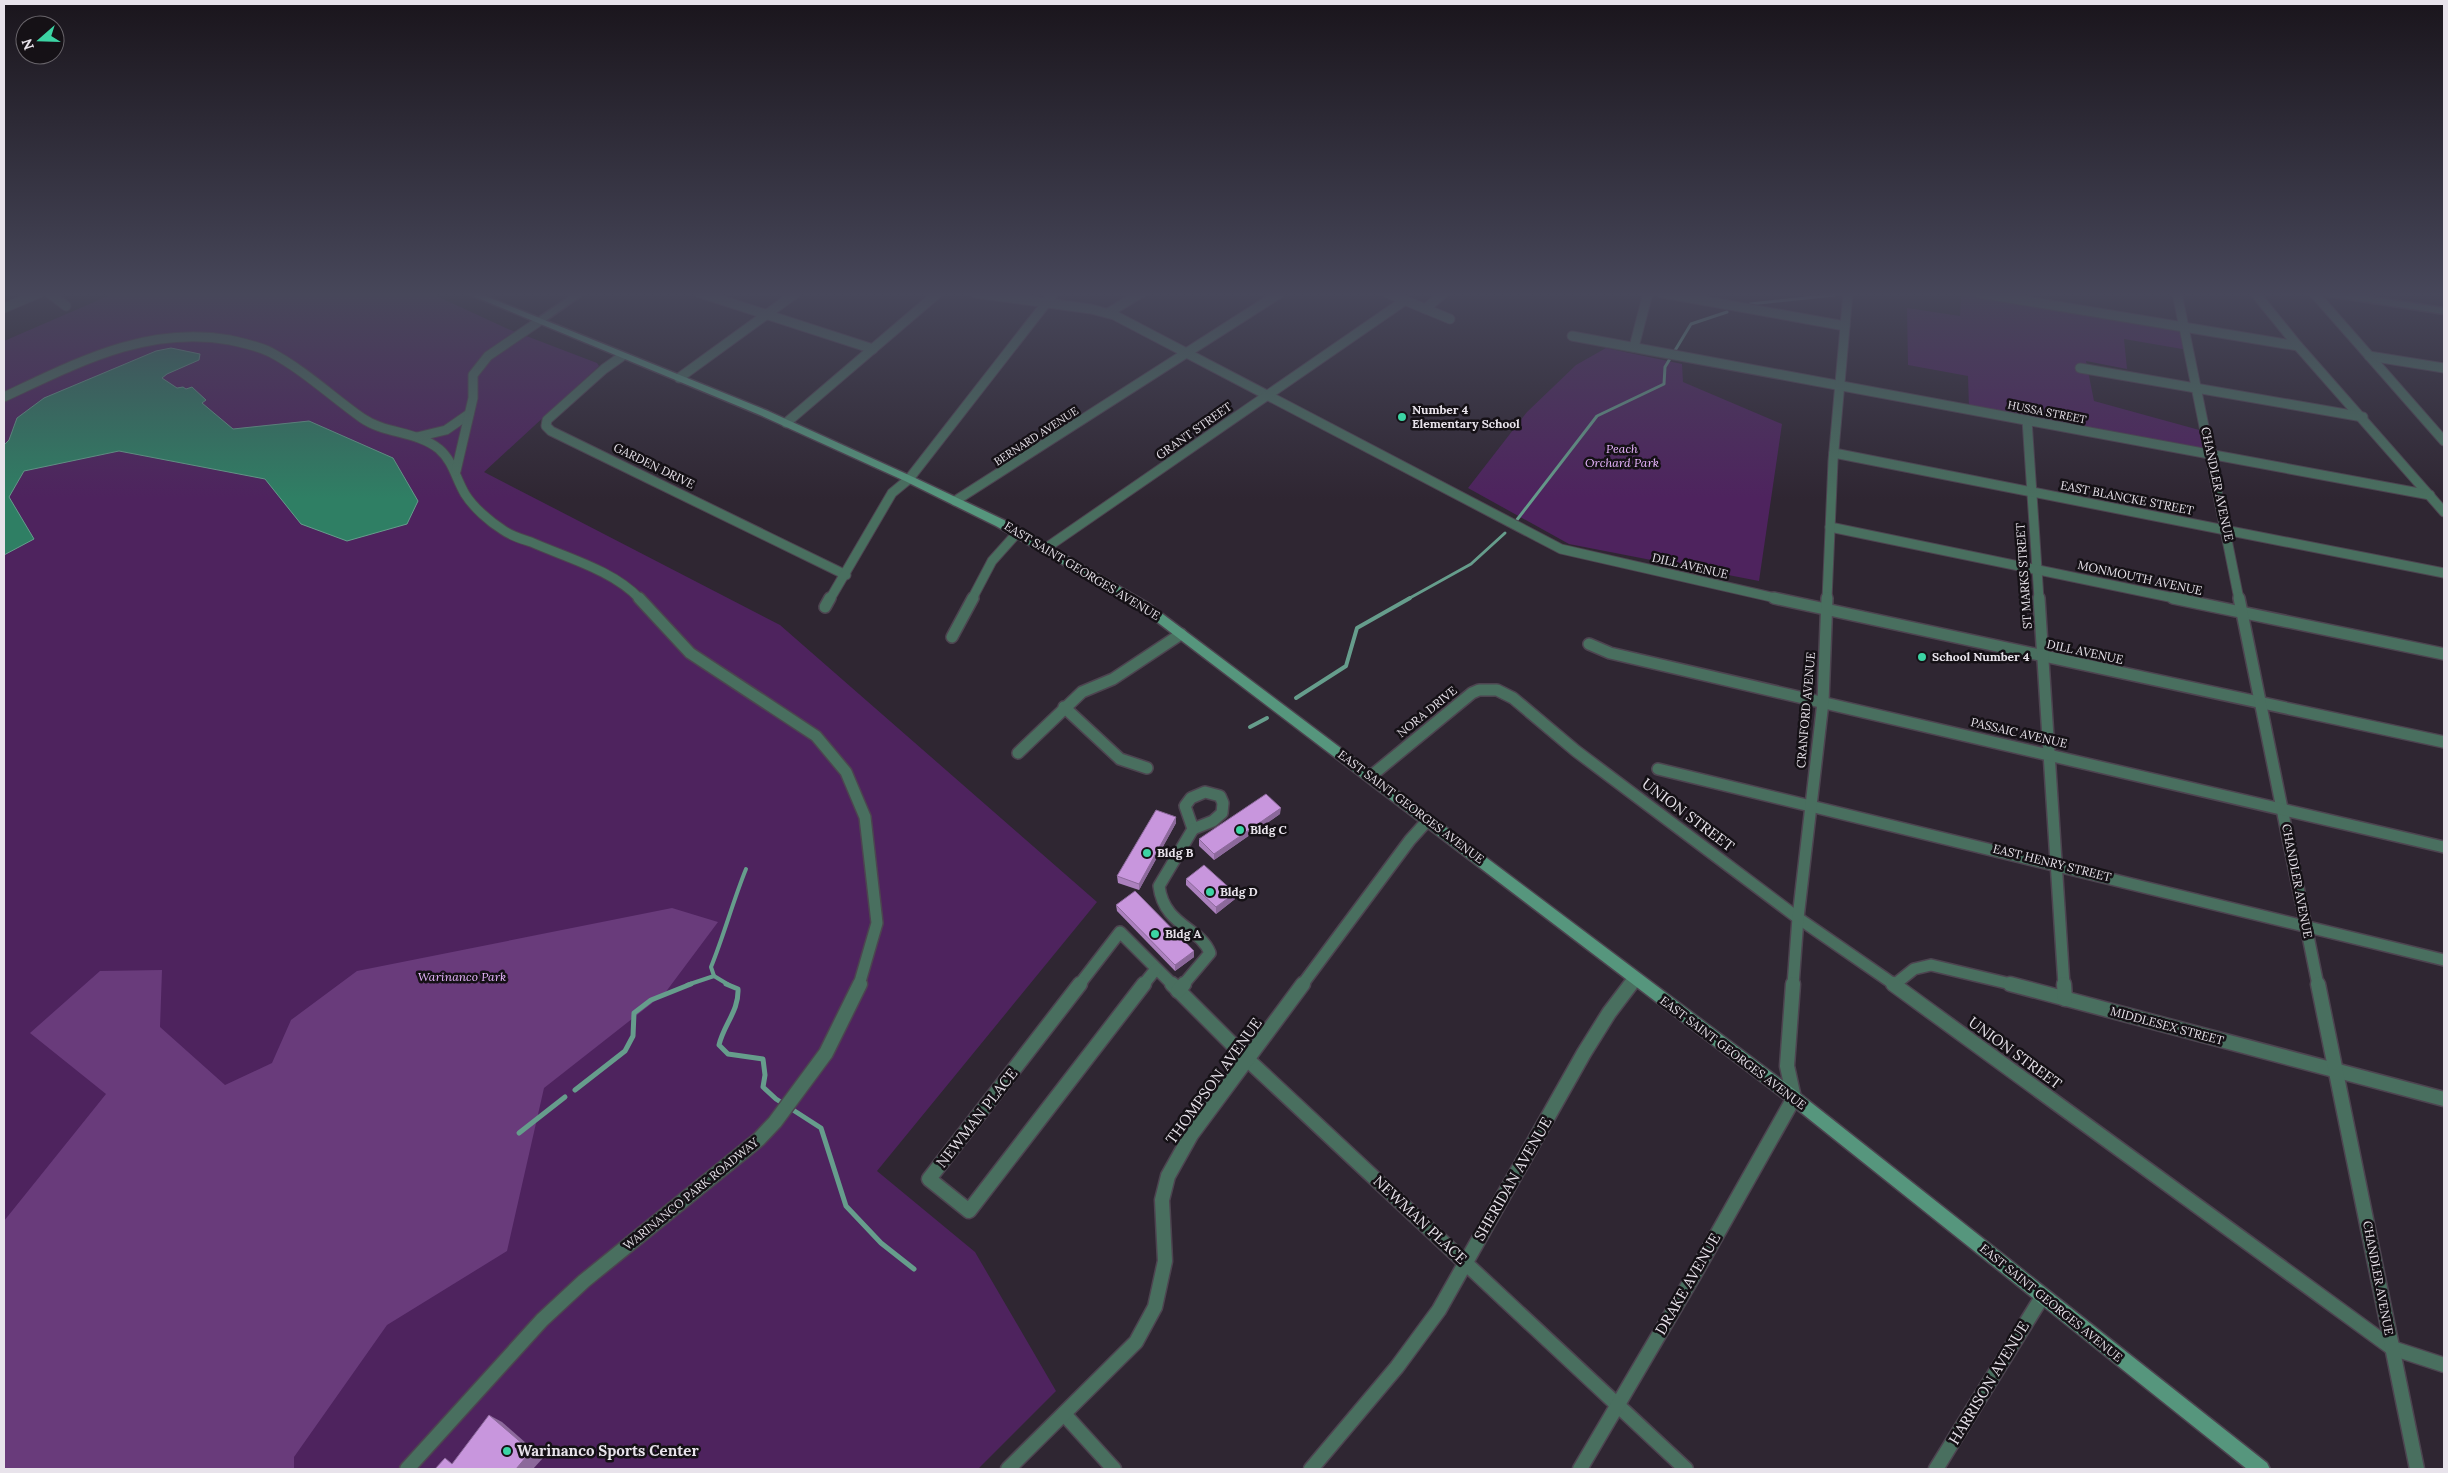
<svg xmlns="http://www.w3.org/2000/svg" width="2448" height="1473" viewBox="0 0 2448 1473" font-family="Lora,serif">
<style>
.green{fill:#4e235e}
.forest{fill:#693b7b}
.water{fill:#2f7f64;stroke:#669d8c}
.lines{fill:none;stroke-linecap:round;stroke-linejoin:round}
.stream-far2{stroke:#669d8c;stroke-width:3}
.stream-far1{stroke:#669d8c;stroke-width:4}
.stream{stroke:#669d8c;stroke-width:5}
.minor-far2-casing{stroke:#4d4450;stroke-width:11}
.minor-far1-casing{stroke:#4d4450;stroke-width:14}
.minor-casing{stroke:#4d4450;stroke-width:17}
.tertiary-casing{stroke:#4d4450;stroke-width:3}
.secondary-casing{stroke:#4d4450;stroke-width:3}
.minor-far2{stroke:#496f5f;stroke-width:9}
.minor-far1{stroke:#496f5f;stroke-width:11}
.minor{stroke:#496f5f;stroke-width:14}
.tertiary{fill:#496f5f;fill-rule:evenodd}
.secondary{fill:#56967d;fill-rule:evenodd}
.wall{fill:#ac81be}
.shaded-wall{fill:#8c699b}
.building{fill:#c896dd;stroke:#8c699b}
.poi-dot{fill:#3cd4a4;stroke:#151116;stroke-width:2}
.labels{text-anchor:middle;stroke-width:5;stroke-linejoin:round;paint-order:stroke}
.far-street-label{font-size:11px;fill:#e8e3eb;stroke:#151116}
.poi-label{font-size:12px;font-weight:bold;fill:#e8e3eb;stroke:#151116;text-anchor:start}
.street-label{font-size:12px;fill:#e8e3eb;stroke:#151116}
.park-label{font-size:12px;font-style:italic;fill:#e9b6ff;stroke:#151116}
.near-street-label{font-size:15px;fill:#e8e3eb;stroke:#151116}
.near-poi-label{font-size:15px;font-weight:bold;fill:#e8e3eb;stroke:#151116;text-anchor:start}
</style>
<rect width="100%" height="100%" fill="#2f2632"/>
<g class="green">
<path d="M115,293H430L508,329L597,363L599,366L484,472L780,625L1097,902L877,1171L975,1252L1056,1391L978,1469H4V341Z"/>
<path d="M1961,293H1991L2184,324L2188,350L2124,339L2127,369L2086,361L2094,401L2203,431L2208,454L1969,409L1968,376L1908,365L1907,308L1960,316Z"/>
<path d="M1606,348L1682,364L1683,382L1782,424L1759,581L1569,544L1468,488L1527,412L1576,365Z"/>
</g>
<path class="forest" d="M672,908L718,922L665,993L544,1088L507,1251L387,1325L294,1457V1469H4V1221L106,1094L30,1033L100,971L162,970L160,1027L225,1085L272,1063L291,1020L357,971Z"/>
<path class="water" d="M171,348L200,354L199,360L167,374L162,378L177,388L183,387L186,389L192,387L206,400L202,403L233,429L309,421L393,458L418,501L407,524L347,541L301,524L265,479L119,451L24,471L9,497L34,539L4,555V445L9,440L17,418L44,398L156,351Z"/>
<g class="lines">
<g class="stream-far2">
<path d="M1750,304L1834,295"/>
<path d="M1516,521L1597,416L1664,384L1665,367L1691,324L1727,312"/>
<path d="M1408,599L1471,564L1505,533"/>
</g>
<g class="stream-far1">
<path d="M1296,698L1346,666L1357,628L1410,598"/>
<path d="M1250,727L1267,718"/>
<path d="M687,985L714,976"/>
<path d="M729,985L714,976L711,967C724,935 733,901 746,869"/>
</g>
<g class="stream">
<path d="M726,984L738,989C739,1011 724,1024 719,1045L728,1054L763,1059L765,1075L763,1087L776,1099L821,1128L846,1206L881,1243L914,1269"/>
<path d="M575,1090L625,1051L633,1036L634,1013L651,1000L691,984"/>
<path d="M519,1133L565,1097"/>
</g>
<defs>
<g id="minor-far2">
<path d="M49,293L66,306"/>
<path d="M700,293L873,349"/>
<path d="M975,293L1091,309L1114,315L1561,549L1780,599"/>
<path d="M1387,293L1450,319"/>
<path d="M1662,293L1845,326"/>
<path d="M1979,293L2298,346"/>
<path d="M2177,293L2239,599"/>
<path d="M2255,293L2298,346L2444,512"/>
<path d="M2314,293L2444,441"/>
<path d="M4,308L39,293"/>
<path d="M1425,309L1444,293"/>
<path d="M1108,313L1141,293"/>
<path d="M1572,336L2430,495"/>
<path d="M1634,347L1648,293"/>
<path d="M2369,356L2444,368"/>
<path d="M621,357L604,369L547,420L546,426L551,431L846,575"/>
<path d="M2080,368L2363,417"/>
<path d="M679,378L796,293"/>
<path d="M4,397C77,363 147,325 230,340C243,343 258,346 270,352C304,370 331,396 362,418C385,434 417,431 439,449C453,461 456,479 465,494C473,507 490,522 503,530C511,536 522,539 531,542C567,558 613,570 640,599"/>
<path d="M2027,420L2039,599"/>
<path d="M786,423L938,293"/>
<path d="M417,437L446,430L469,414"/>
<path d="M1834,453L2444,573"/>
<path d="M456,471L473,398V375L488,356L538,322"/>
<path d="M955,501L1280,293"/>
<path d="M1830,527L2179,599"/>
<path d="M1046,548L1404,301"/>
<path d="M830,599L892,493L909,479L1054,293"/>
<path d="M972,599L992,561L1018,532"/>
<path d="M1827,599L1833,461L1848,293"/>
</g>
<g id="minor-far1">
<path d="M639,598L690,653L816,736L846,772L865,817L877,923L859,985"/>
<path d="M1774,598L2444,742"/>
<path d="M2039,598L2064,985"/>
<path d="M2173,598L2444,654"/>
<path d="M2239,598L2318,985"/>
<path d="M825,607L830,598"/>
<path d="M952,637L973,598"/>
<path d="M1589,644L1610,653L2444,847"/>
<path d="M1064,707L1120,759L1147,768"/>
<path d="M1018,753L1082,692L1113,679L1181,634"/>
<path d="M1658,769L2444,960"/>
<path d="M1371,776L1472,693L1479,690H1497L1513,698L1576,751L1798,918L1895,985"/>
<path d="M1205,792L1220,796L1223,803L1222,813L1213,821L1193,829L1185,806L1191,798Z"/>
<path d="M1079,985L1120,932L1173,985"/>
<path d="M1143,985L1156,969"/>
<path d="M1183,985L1210,953C1200,927 1164,926 1159,886L1193,829"/>
<path d="M1302,985L1410,840L1428,820"/>
<path d="M1630,985L1635,979"/>
<path d="M1793,985L1798,918L1823,702L1827,598"/>
<path d="M1894,985L1914,969L1931,965L2015,985"/>
</g>
<g id="minor">
<path d="M1080,984L929,1179L969,1211L1144,984"/>
<path d="M1172,984L1248,1060L1686,1469"/>
<path d="M1893,984L2392,1348L2444,1365"/>
<path d="M2010,984L2444,1099"/>
<path d="M2064,984L2065,999"/>
<path d="M2318,984L2417,1469"/>
<path d="M1178,991L1184,984"/>
<path d="M1064,1414L1114,1469"/>
<path d="M407,1469L542,1320L584,1281L759,1139L775,1122L826,1053L860,984"/>
<path d="M1008,1469L1136,1342L1155,1307L1165,1261L1162,1200L1168,1176L1191,1135L1303,984"/>
<path d="M1311,1469L1397,1367L1439,1310L1584,1053L1609,1013L1631,984"/>
<path d="M1580,1469L1693,1277L1794,1098L1787,1066L1793,984"/>
<path d="M1936,1469L2042,1297"/>
</g>
<g id="tertiary">
<path d="M575,293H585L541,324H535V320Z"/>
<path d="M2324,293H2346L2444,308V314L2328,296Z"/>
</g>
<path id="secondary" d="M466,293H478L768,411L913,477L1004,520L1148,603L1799,1093L2267,1463L2270,1469H2247L1789,1103L1140,609L996,526L905,481L760,415Z"/>
</defs>
<use href="#minor-far2" class="minor-far2-casing"/>
<use href="#minor-far1" class="minor-far1-casing"/>
<use href="#minor" class="minor-casing"/>
<use href="#tertiary" class="tertiary-casing"/>
<use href="#secondary" class="secondary-casing"/>
<use href="#minor-far2" class="minor-far2"/>
<use href="#minor-far1" class="minor-far1"/>
<use href="#minor" class="minor"/>
<use href="#tertiary" class="tertiary"/>
<use href="#secondary" class="secondary"/>
</g>
<g class="wall">
<path d="M1280,814L1214,860L1199,846V839Z"/>
<path d="M1176,817V823L1139,890L1118,883L1117,876Z"/>
<path d="M1186,879L1235,899L1216,914L1186,885Z"/>
<path d="M1116,905L1194,957L1175,971L1117,911Z"/>
</g>
<g class="shaded-wall">
<path d="M1281,808L1280,814L1214,860V854Z"/>
<path d="M1176,817V823L1139,890V884Z"/>
<path d="M1235,893V899L1216,914V907Z"/>
<path d="M1194,951V957L1175,971V965Z"/>
<path d="M489,1415L502,1422L543,1458L533,1469H516Z"/>
</g>
<g class="building">
<path d="M1266,794L1281,808L1214,854L1199,839Z"/>
<path d="M1156,810L1176,817L1139,884L1117,876Z"/>
<path d="M1204,865L1235,893L1216,907L1186,879Z"/>
<path d="M1135,891L1194,951L1175,965L1116,905Z"/>
<path d="M489,1415L531,1451L516,1469H435L445,1458L452,1464Z"/>
</g>
<linearGradient id="sky" x2="0" y2="1"><stop stop-color="#1a151c"/><stop offset="0.59" stop-color="#47475a"/><stop offset="1" stop-color="#47475a" stop-opacity="0"/></linearGradient>
<rect width="2448" height="499" fill="url(#sky)"/>
<g class="poi-dot">
<circle cx="1402" cy="417" r="5"/>
<circle cx="1922" cy="657" r="5"/>
<circle cx="1240" cy="830" r="5"/>
<circle cx="1147" cy="853" r="5"/>
<circle cx="1210" cy="892" r="5"/>
<circle cx="1155" cy="934" r="5"/>
<circle cx="507" cy="1451" r="5"/>
</g>
<g class="labels">
<g class="far-street-label">
<text transform="translate(2047 412) rotate(11)" y="4">HUSSA STREET</text>
<text transform="translate(1036 436) rotate(-33)" y="4">BERNARD AVENUE</text>
</g>
<g class="poi-label">
<text x="1412" y="414">Number 4<tspan x="1412" dy="14">Elementary School</tspan></text>
<text x="1932" y="661">School Number 4</text>
<text x="1250" y="834">Bldg C</text>
<text x="1157" y="857">Bldg B</text>
<text x="1220" y="896">Bldg D</text>
<text x="1165" y="938">Bldg A</text>
</g>
<g class="street-label">
<text transform="translate(1194 431) rotate(-35)" y="4">GRANT STREET</text>
<text transform="translate(654 466) rotate(26)" y="4">GARDEN DRIVE</text>
<text transform="translate(2217 484) rotate(78)" y="4">CHANDLER AVENUE</text>
<text transform="translate(2127 498) rotate(11)" y="4">EAST BLANCKE STREET</text>
<text transform="translate(1690 566) rotate(13)" y="4">DILL AVENUE</text>
<text transform="translate(1082 571) rotate(31)" y="4">EAST SAINT GEORGES AVENUE</text>
<text transform="translate(2024 576) rotate(-94)" y="4">ST MARKS STREET</text>
<text transform="translate(2140 578) rotate(12)" y="4">MONMOUTH AVENUE</text>
<text transform="translate(2085 652) rotate(12)" y="4">DILL AVENUE</text>
<text transform="translate(1806 710) rotate(-85)" y="4">CRANFORD AVENUE</text>
<text transform="translate(1427 712) rotate(-39)" y="4">NORA DRIVE</text>
<text transform="translate(2019 733) rotate(13)" y="4">PASSAIC AVENUE</text>
<text transform="translate(1411 807) rotate(37)" y="4">EAST SAINT GEORGES AVENUE</text>
<text transform="translate(2052 863) rotate(14)" y="4">EAST HENRY STREET</text>
<text transform="translate(2297 881) rotate(79)" y="4">CHANDLER AVENUE</text>
<text transform="translate(2167 1026) rotate(15)" y="4">MIDDLESEX STREET</text>
<text transform="translate(1733 1053) rotate(37)" y="4">EAST SAINT GEORGES AVENUE</text>
<text transform="translate(691 1194) rotate(-39)" y="4">WARINANCO PARK ROADWAY</text>
<text transform="translate(2378 1278) rotate(79)" y="4">CHANDLER AVENUE</text>
<text transform="translate(2051 1303) rotate(39)" y="4">EAST SAINT GEORGES AVENUE</text>
</g>
<g class="park-label">
<text x="1622" y="453">Peach<tspan x="1622" dy="14">Orchard Park</tspan></text>
<text x="462" y="981">Warinanco Park</text>
</g>
<g class="near-street-label">
<text transform="translate(1688 815) rotate(37)" y="5">UNION STREET</text>
<text transform="translate(2015 1053) rotate(36)" y="5">UNION STREET</text>
<text transform="translate(1214 1081) rotate(-54)" y="5">THOMPSON AVENUE</text>
<text transform="translate(977 1118) rotate(-52)" y="5">NEWMAN PLACE</text>
<text transform="translate(1513 1179) rotate(-60)" y="5">SHERIDAN AVENUE</text>
<text transform="translate(1420 1220) rotate(43)" y="5">NEWMAN PLACE</text>
<text transform="translate(1688 1284) rotate(-60)" y="5">DRAKE AVENUE</text>
<text transform="translate(1989 1383) rotate(-59)" y="5">HARRISON AVENUE</text>
</g>
<g class="near-poi-label">
<text x="517" y="1456">Warinanco Sports Center</text>
</g>
</g>
<rect width="2448" height="1473" fill="none" stroke="#e8e3eb" stroke-width="10"/>
<g transform="translate(40 40) rotate(250)"><circle r="24" fill="#151116" stroke="#69656b"/>
<path d="M0-4L9 19L0 12L-9 19Z" fill="#3cd4a4"/>
<text y="-8" font-size="14" font-weight="bold" text-anchor="middle" fill="#e8e3eb">N</text>
</g>
</svg>
